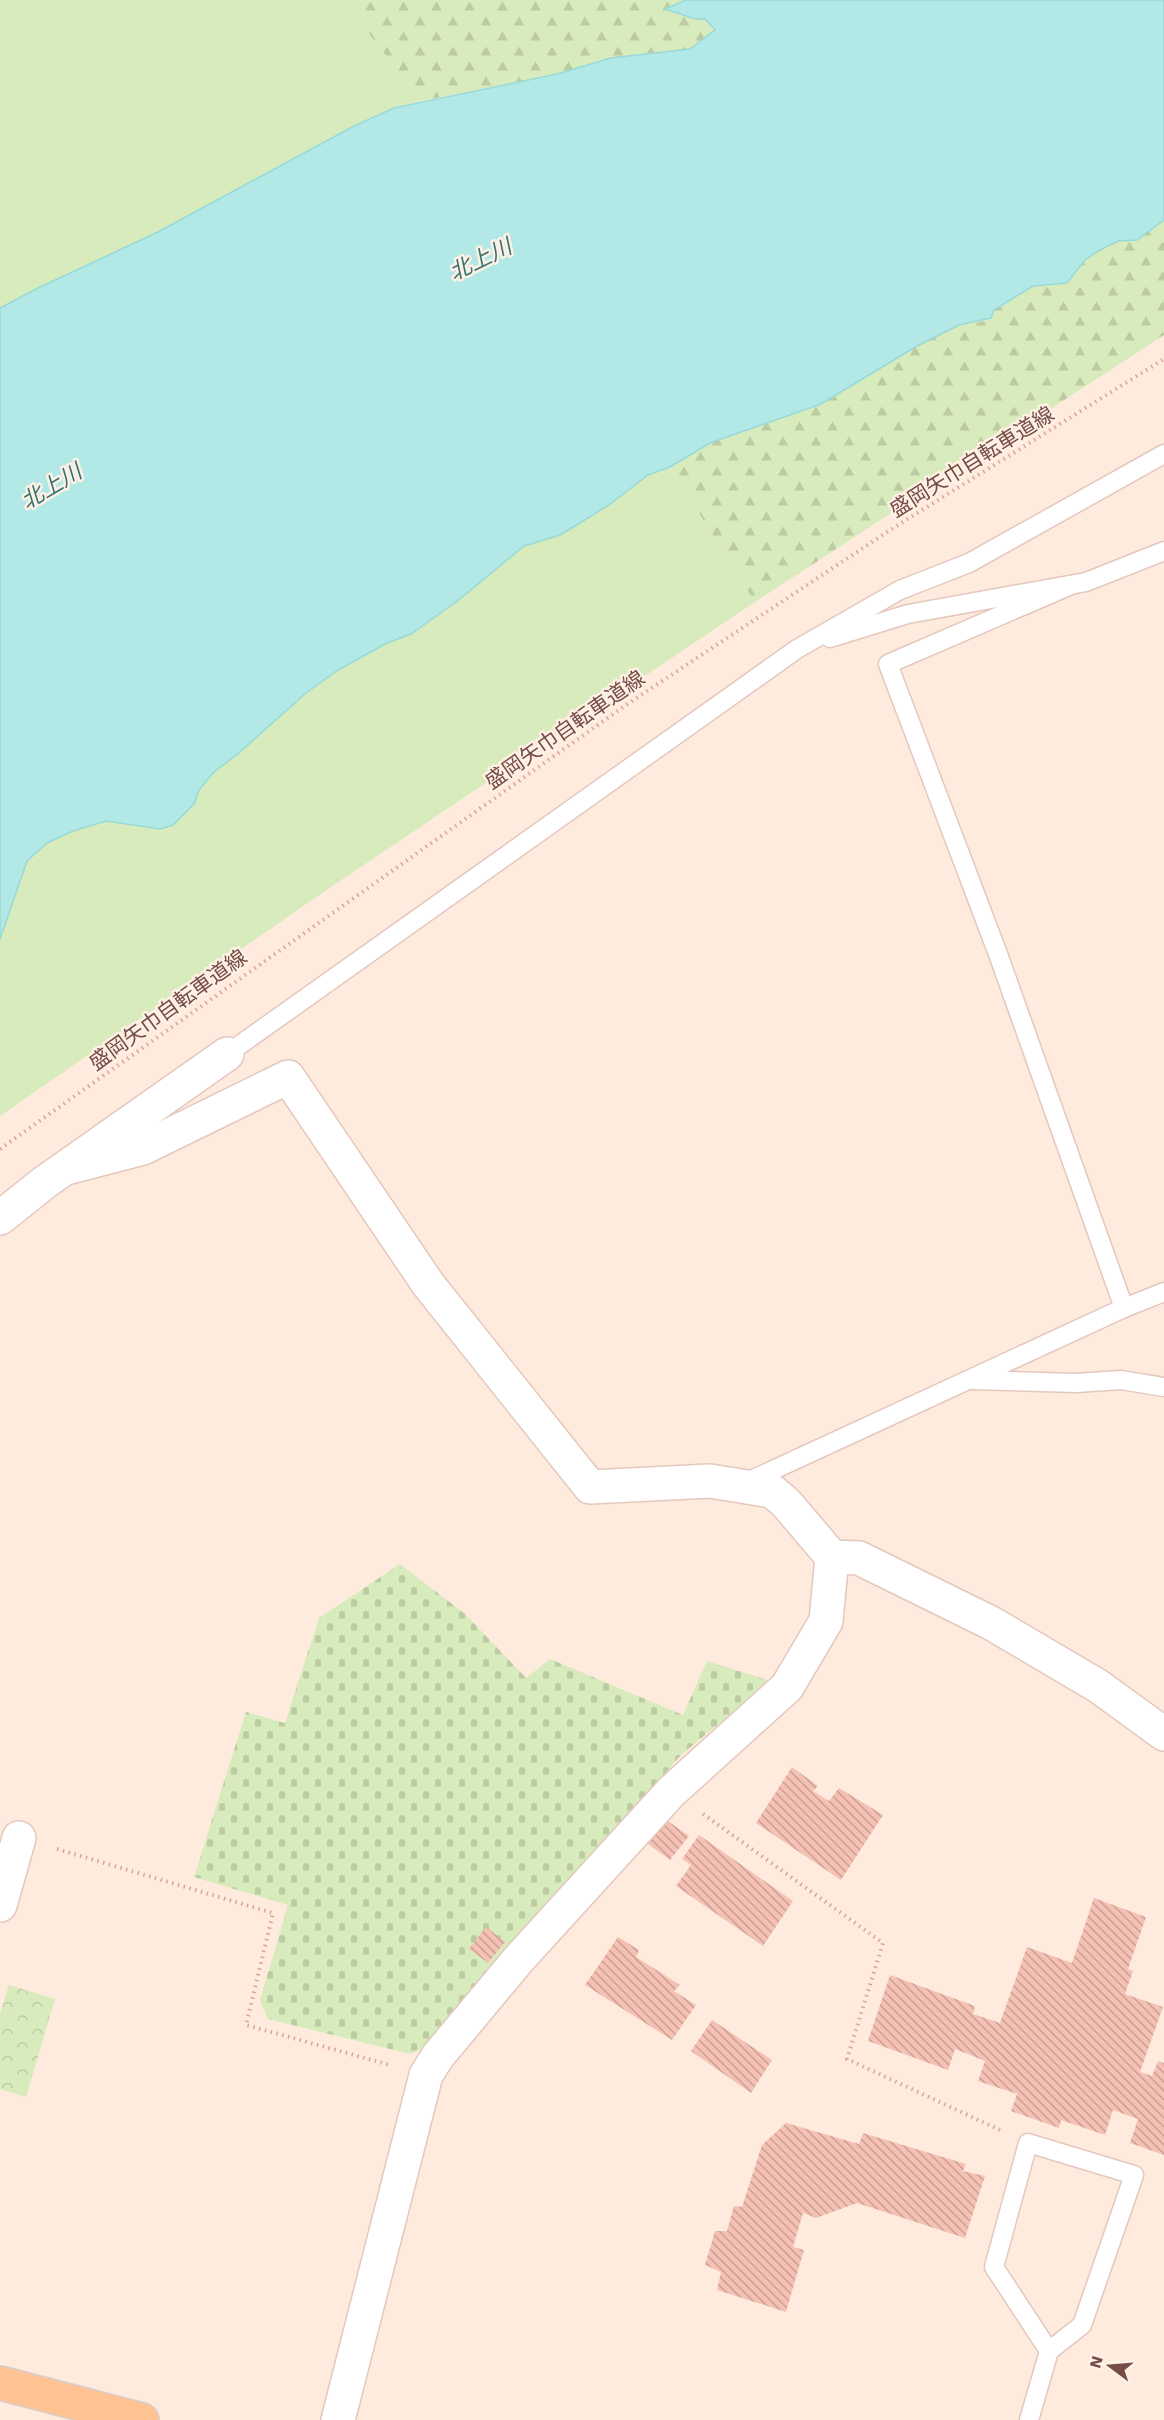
<svg xmlns="http://www.w3.org/2000/svg" width="1164" height="2420" viewBox="0 0 1164 2420" font-family="'Work Sans','Noto Sans JP',sans-serif">
<style>
.green{fill:#d8ebbc}
.forest{fill:url(#forest-firs)}
.cemetery{fill:url(#cemetery-stones)}
.park{fill:url(#park-crowns)}
.water{fill:#b2e8e5;stroke:#97dad8;stroke-width:1.5}
.building{fill:url(#building-back-hatch)}
.lines{fill:none;stroke-linecap:round;stroke-linejoin:round}
.service-casing{stroke:#e4c7bd;stroke-width:21}
.minor-casing{stroke:#e4c7bd;stroke-width:36}
.primary-casing{stroke:#d8cdcb;stroke-width:36}
.path{stroke:#d9a597;stroke-width:4;stroke-dasharray:1.5 4.5;stroke-linecap:butt}
.service{stroke:#fff;stroke-width:18}
.minor{stroke:#fff;stroke-width:33}
.primary{stroke:#ffc393;stroke-width:33}
.labels{text-anchor:middle;stroke-width:5;stroke-linejoin:round;paint-order:stroke}
.street-label{font-size:21px;fill:#754d45;stroke:#fff0e5}
.water-label{font-size:22px;font-style:italic;fill:#357473;stroke:#fff0e5}
</style>
<defs>
<pattern id="forest-firs" width="22" height="20" patternUnits="userSpaceOnUse" patternTransform="scale(1.5)"><rect width="22" height="20" fill="#d8ebbc"/><path d="M5 1l3.5 6h-7zM16 11l3.5 6h-7z" fill="#bdcba3"/></pattern>
<pattern id="cemetery-stones" width="16" height="16" patternUnits="userSpaceOnUse" patternTransform="scale(1.5)"><rect width="16" height="16" fill="#d8ebbc"/><path d="M2 7V4a2 2 0 0 1 4 0v3zM10 15v-3a2 2 0 0 1 4 0v3z" fill="#bdcba3"/></pattern>
<pattern id="park-crowns" width="20" height="18" patternUnits="userSpaceOnUse" patternTransform="scale(1.5)"><rect width="20" height="18" fill="#d8ebbc"/><path d="M2 6a3 3 0 1 1 6 0M12 15a3 3 0 1 1 6 0" fill="none" stroke="#bdcba3"/></pattern>
<pattern id="building-back-hatch" width="6" height="6" patternUnits="userSpaceOnUse" patternTransform="scale(1.5)"><rect width="6" height="6" fill="#f5c1b4"/><path d="M-1 5l2 2M0 0l6 6M5-1l2 2" fill="none" stroke="#cb9f94"/></pattern>
</defs>
<rect width="100%" height="100%" fill="#feebde"/>
<g class="green">
<path d="M0,0H343L421,101L394,108L352,127L158,232L38,288L0,308Z"/>
<path d="M670,467L755,602L325,891L0,1116V939L27,861L47,843L73,831L106,821L160,829L194,804L199,790L214,772L240,752L306,693L338,670L387,643L411,634L460,599L524,546L560,535L609,505L648,475Z"/>
</g>
<g class="forest">
<path d="M343,0H686L666,9L705,19L715,30L691,49L611,58L557,74L421,101Z"/>
<path d="M1164,220V335L755,602L670,467L710,443L821,404L917,346L959,325L984,321L994,310L1033,286L1067,283L1085,260L1098,251L1118,241L1137,240Z"/>
</g>
<path class="cemetery" d="M400,1564L465,1614L526,1678L550,1659L683,1715L707,1661L771,1681L681,1755L428,2046L410,2054L268,2019L260,2000L288,1905L194,1877L246,1712L285,1723L319,1618Z"/>
<path class="park" d="M9,1985L55,1999L26,2097L0,2089V2014Z"/>
<path class="water" d="M686,0H1164V220L1137,240L1118,241L1098,251L1085,260L1067,283L1033,286L994,310L991,318L959,325L917,346L821,404L710,443L670,467L648,475L609,505L575,526L560,535L524,546L460,599L411,634L387,643L338,670L306,693L240,752L214,772L199,790L194,804L173,825L160,829L106,821L73,831L47,843L27,861L0,939V308L38,288L158,232L352,127L394,108L557,74L611,58L690,49L715,30L705,19H695L665,9Z"/>
<g class="building">
<path d="M792,1767L818,1786L813,1791L829,1801L839,1788L883,1815L841,1880L756,1823Z"/>
<path d="M665,1819L689,1836L670,1860L648,1844Z"/>
<path d="M699,1835L793,1901L763,1946L676,1886L691,1865L682,1859Z"/>
<path d="M1094,1898L1146,1917L1128,1969L1133,1971L1125,1994L1163,2007L1140,2072L1152,2076L1158,2061L1164,2063V2155L1130,2143L1138,2119L1113,2110L1105,2135L1061,2120L1059,2128L1011,2111L1017,2094L978,2081L985,2061L955,2049L948,2070L868,2041L890,1975L975,2006L973,2014L1000,2023L1027,1947L1072,1963Z"/>
<path d="M486,1927L505,1942L488,1963L469,1949Z"/>
<path d="M618,1937L639,1950L636,1957L680,1985L674,1991L696,2005L672,2040L585,1985Z"/>
<path d="M712,2020L772,2060L751,2093L691,2051Z"/>
<path d="M786,2123L859,2144L863,2133L966,2164L963,2171L985,2176L965,2238L857,2203L816,2218L803,2213L793,2247L804,2250L786,2312L717,2290L721,2272L705,2265L715,2231H727L734,2206L742,2207L762,2145Z"/>
</g>
<g class="lines">
<defs>
<g id="service">
<path d="M1071,585L888,664L998,954L1124,1308"/>
<path d="M830,638L908,614L1086,582L1164,551"/>
<path d="M227,1054L797,649L900,590L969,563L1164,454"/>
<path d="M972,1380L1076,1383L1121,1380L1164,1387"/>
<path d="M745,1483L1124,1308L1164,1292"/>
<path d="M1029,2420L1049,2351L1082,2325L1134,2175L1028,2143L994,2267L1049,2351"/>
</g>
<g id="minor">
<path d="M66,1168L143,1148L288,1077L428,1284L590,1487L710,1481L772,1491L786,1503L832,1557L826,1621L787,1687L671,1792L518,1960L438,2056L426,2075L338,2420"/>
<path d="M0,1218L45,1182L227,1054"/>
<path d="M832,1557L859,1558L991,1623L1098,1686L1164,1734"/>
<path d="M0,1905L19,1838"/>
</g>
<path id="primary" d="M0,2383L142,2420"/>
</defs>
<use href="#service" class="service-casing"/>
<use href="#minor" class="minor-casing"/>
<use href="#primary" class="primary-casing"/>
<g class="path">
<path d="M0,1149L626,705L887,532L1164,359"/>
<path d="M703,1814L883,1943L847,2059L1000,2130"/>
<path d="M57,1849L273,1913L246,2025L390,2065"/>
</g>
<use href="#service" class="service"/>
<use href="#minor" class="minor"/>
<use href="#primary" class="primary"/>
</g>
<g class="labels">
<g class="street-label">
<text transform="translate(972 462) rotate(-32)" y="7">盛岡矢巾自転車道線</text>
<text transform="translate(565 730) rotate(-35)" y="7">盛岡矢巾自転車道線</text>
<text transform="translate(168 1010) rotate(-36)" y="7">盛岡矢巾自転車道線</text>
</g>
<g class="water-label">
<text transform="translate(480 259) rotate(-26)" y="8">北上川</text>
<text transform="translate(51 486) rotate(-31)" y="8">北上川</text>
</g>
</g>
<g transform="translate(1110 2366) rotate(286)" stroke="#fff0e5" stroke-width="4.5" paint-order="stroke">
<path d="M0-4.5L10 22L0 15L-10 22Z" fill="#754d45"/>
<text y="-9" font-size="16" font-weight="bold" text-anchor="middle" fill="#754d45">N</text>
</g>
</svg>
